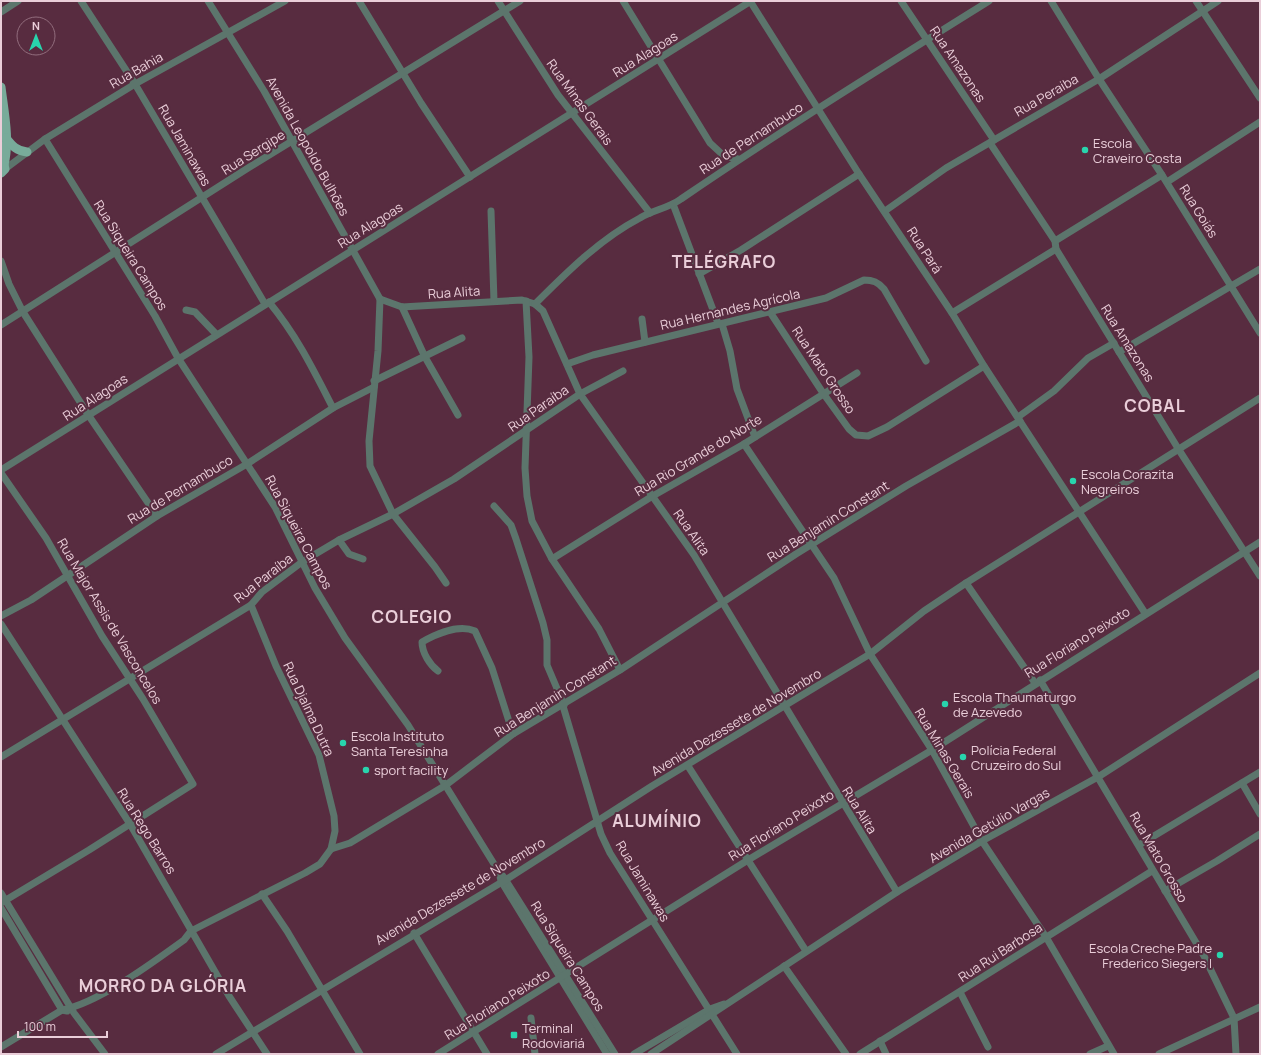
<svg xmlns="http://www.w3.org/2000/svg" width="1261" height="1055" viewBox="0 0 1261 1055" font-family="Manrope,sans-serif">
<style>
.lines{fill:none;stroke-linecap:round;stroke-linejoin:round}
.minor{stroke:#5c756c;stroke-width:7}
.major{stroke:#78ab9a;stroke-width:9}
.poi-dot{fill:#28d5ad;stroke:#582c40;stroke-width:1.5}
.labels{text-anchor:middle;stroke-width:4;stroke-linejoin:round;paint-order:stroke}
.street-label{font-size:13px;fill:#eaced9;stroke:#582c40}
.poi-label{font-size:13px;fill:#eaced9;stroke:#582c40;text-anchor:start}
.district-label{font-size:17px;font-weight:bold;letter-spacing:1px;fill:#eaced9;stroke:#582c40}
</style>
<rect width="100%" height="100%" fill="#582c40"/>
<g class="lines">
<g class="minor">
<path d="M81,1L135,84L265,304"/>
<path d="M208,1L264,91L380,299L402,307L522,300L535,304L543,311L580,394L694,555L897,892"/>
<path d="M359,1L421,103L470,177"/>
<path d="M498,1L558,95L650,213"/>
<path d="M623,1L710,143L724,156L738,159"/>
<path d="M750,1L859,174L952,313L984,366L1145,613"/>
<path d="M901,1L994,140"/>
<path d="M1051,1L1099,79L1162,175L1260,333"/>
<path d="M1196,1L1260,98"/>
<path d="M1,12L18,1"/>
<path d="M45,139L155,316L178,358L275,507L315,588L345,638L408,725L499,872L501,881L607,1054"/>
<path d="M990,143L1055,241L1056,249L1179,450L1260,576"/>
<path d="M5,169L45,139L135,84L285,1"/>
<path d="M1167,182L1260,122"/>
<path d="M673,204L718,323"/>
<path d="M491,211L494,301"/>
<path d="M885,211L946,168L1099,79L1218,1"/>
<path d="M1055,241L1162,175"/>
<path d="M1,261L9,284L23,312L89,416L157,516"/>
<path d="M699,274L741,250L859,174"/>
<path d="M380,299L378,351L369,441L370,466L393,514L435,567L446,583"/>
<path d="M526,301L529,357L525,468L527,496L532,521L552,559L599,629L620,670"/>
<path d="M269,302C297,336 313,369 333,408"/>
<path d="M535,304C567,272 600,239 640,218C653,210 669,208 681,199C782,130 885,66 989,1"/>
<path d="M402,307L425,357L458,415"/>
<path d="M186,310L195,312L216,334"/>
<path d="M770,312L823,393L849,429L856,435L868,436L887,427L984,366"/>
<path d="M952,313L1056,249"/>
<path d="M642,319L645,342"/>
<path d="M722,324L730,351L737,389L755,437"/>
<path d="M1,325L248,168L520,1"/>
<path d="M1119,352L1260,269"/>
<path d="M567,364L593,355L826,298L864,280C873,280 878,282 884,289L926,361"/>
<path d="M374,381L462,338"/>
<path d="M1018,417L1054,391L1088,358L1114,343"/>
<path d="M744,444L834,578L870,654L932,750L982,841L1046,937L1114,1054"/>
<path d="M1,470L751,1"/>
<path d="M1,473L46,538L102,636L143,699L193,784L89,850L1,903"/>
<path d="M494,506L511,525L516,539L543,623L547,640V665L564,705"/>
<path d="M339,540L349,554L363,559"/>
<path d="M552,559L651,497L744,444L857,373"/>
<path d="M966,583L1035,683"/>
<path d="M251,605L276,666L319,755L334,816L335,831L331,849"/>
<path d="M1,616L31,600L157,516L247,464L333,408L374,387"/>
<path d="M1,624L130,824L229,996L267,1054"/>
<path d="M438,671C430,665 422,653 422,642C436,634 459,624 475,631L492,668L513,734"/>
<path d="M1040,680L1204,956L1234,1018L1236,1054"/>
<path d="M563,706L601,834L610,853L737,1054"/>
<path d="M1,757L251,605L262,592L302,562L339,540L393,514L454,479L580,394L623,371"/>
<path d="M688,766L806,951"/>
<path d="M1242,783L1260,814"/>
<path d="M1139,845L1260,772"/>
<path d="M503,876L615,1054"/>
<path d="M1165,891L1217,861L1260,834"/>
<path d="M1,893L74,1013L105,1054"/>
<path d="M262,894L287,931L360,1054"/>
<path d="M1,908L62,1010L67,1011"/>
<path d="M414,933L487,1054"/>
<path d="M784,966L846,1054"/>
<path d="M960,992L988,1047"/>
<path d="M531,1018L535,1054"/>
<path d="M880,1041L886,1054"/>
<path d="M1,1047L62,1010C100,1002 152,963 184,940L191,931L305,873L320,864L331,849L350,843L446,785L513,734L620,670L796,554L906,486L1020,421"/>
<path d="M216,1054L507,879L652,786L870,654L924,611L966,583L1260,398"/>
<path d="M438,1054L748,860L932,750L1260,542"/>
<path d="M634,1054L710,1009L724,1004"/>
<path d="M651,1054L897,892L982,841L1098,777L1260,673"/>
<path d="M860,1054L1152,871"/>
<path d="M1090,1054L1108,1046"/>
<path d="M1159,1054L1260,1007"/>
</g>
<g class="major">
<path d="M1,87C4,112 10,140 4,165"/>
<path d="M6,138C12,146 17,151 27,152"/>
<path d="M1,164L4,165L5,169L1,173"/>
</g>
</g>
<g class="poi-dot">
<circle cx="1085" cy="150" r="4"/>
<circle cx="1073" cy="481" r="4"/>
<circle cx="945" cy="704" r="4"/>
<circle cx="343" cy="743" r="4"/>
<circle cx="963" cy="757" r="4"/>
<circle cx="366" cy="770" r="4"/>
<circle cx="1220" cy="955" r="4"/>
<rect x="510" y="1031" width="8" height="8" rx="2"/>
</g>
<g class="labels">
<g class="street-label">
<text transform="translate(645 54) rotate(-32)" y="5">Rua Alagoas</text>
<text transform="translate(958 64) rotate(56)" y="5">Rua Amazonas</text>
<text transform="translate(136 70) rotate(-30)" y="5">Rua Bahia</text>
<text transform="translate(1046 95) rotate(-30)" y="5">Rua Peraiba</text>
<text transform="translate(580 102) rotate(54)" y="5">Rua Minas Gerais</text>
<text transform="translate(751 138) rotate(-33)" y="5">Rua de Pernambuco</text>
<text transform="translate(185 145) rotate(60)" y="5">Rua Jaminawas</text>
<text transform="translate(308 146) rotate(61)" y="5">Avenida Leopoldo Bulhões</text>
<text transform="translate(253 152) rotate(-32)" y="5">Rua Sergipe</text>
<text transform="translate(1199 211) rotate(58)" y="5">Rua Goiás</text>
<text transform="translate(370 225) rotate(-32)" y="5">Rua Alagoas</text>
<text transform="translate(925 250) rotate(57)" y="5">Rua Pará</text>
<text transform="translate(131 255) rotate(58)" y="5">Rua Siqueira Campos</text>
<text transform="translate(454 292) rotate(-4)" y="5">Rua Alita</text>
<text transform="translate(730 309) rotate(-13)" y="5">Rua Hernandes Agrícola</text>
<text transform="translate(1128 343) rotate(58)" y="5">Rua Amazonas</text>
<text transform="translate(824 370) rotate(56)" y="5">Rua Mato Grosso</text>
<text transform="translate(95 397) rotate(-33)" y="5">Rua Alagoas</text>
<text transform="translate(538 408) rotate(-35)" y="5">Rua Paraíba</text>
<text transform="translate(698 455) rotate(-31)" y="5">Rua Rio Grande do Norte</text>
<text transform="translate(180 489) rotate(-31)" y="5">Rua de Pernambuco</text>
<text transform="translate(828 521) rotate(-32)" y="5">Rua Benjamin Constant</text>
<text transform="translate(299 532) rotate(62)" y="5">Rua Siqueira Campos</text>
<text transform="translate(692 532) rotate(55)" y="5">Rua Alita</text>
<text transform="translate(263 578) rotate(-38)" y="5">Rua Paraíba</text>
<text transform="translate(110 621) rotate(59)" y="5">Rua Major Assis de Vasconcelos</text>
<text transform="translate(1077 642) rotate(-32)" y="5">Rua Floriano Peixoto</text>
<text transform="translate(555 696) rotate(-32)" y="5">Rua Benjamin Constant</text>
<text transform="translate(309 709) rotate(65)" y="5">Rua Djalma Dutra</text>
<text transform="translate(736 722) rotate(-31)" y="5">Avenida Dezessete de Novembro</text>
<text transform="translate(945 753) rotate(59)" y="5">Rua Minas Gerais</text>
<text transform="translate(860 810) rotate(58)" y="5">Rua Alita</text>
<text transform="translate(781 825) rotate(-32)" y="5">Rua Floriano Peixoto</text>
<text transform="translate(989 825) rotate(-30)" y="5">Avenida Getúlio Vargas</text>
<text transform="translate(147 831) rotate(58)" y="5">Rua Rego Barros</text>
<text transform="translate(1159 857) rotate(60)" y="5">Rua Mato Grosso</text>
<text transform="translate(643 881) rotate(59)" y="5">Rua Jaminawas</text>
<text transform="translate(460 891) rotate(-31)" y="5">Avenida Dezessete de Novembro</text>
<text transform="translate(1000 952) rotate(-33)" y="5">Rua Rui Barbosa</text>
<text transform="translate(568 956) rotate(58)" y="5">Rua Siqueira Campos</text>
<text transform="translate(497 1004) rotate(-32)" y="5">Rua Floriano Peixoto</text>
</g>
<g class="poi-label">
<text x="1093" y="148">Escola<tspan x="1093" dy="15">Craveiro Costa</tspan></text>
<text x="1081" y="479">Escola Corazita<tspan x="1081" dy="15">Negreiros</tspan></text>
<text x="953" y="702">Escola Thaumaturgo<tspan x="953" dy="15">de Azevedo</tspan></text>
<text x="351" y="741">Escola Instituto<tspan x="351" dy="15">Santa Teresinha</tspan></text>
<text x="971" y="755">Polícia Federal<tspan x="971" dy="15">Cruzeiro do Sul</tspan></text>
<text x="374" y="775">sport facility</text>
<text x="1212" y="953" text-anchor="end">Escola Creche Padre<tspan x="1212" dy="15">Frederico Siegers I</tspan></text>
<text x="522" y="1033">Terminal<tspan x="522" dy="15">Rodoviariá</tspan></text>
</g>
<g class="district-label">
<text x="724" y="268">TELÉGRAFO</text>
<text x="1155" y="412">COBAL</text>
<text x="412" y="623">COLEGIO</text>
<text x="657" y="827">ALUMÍNIO</text>
<text x="163" y="992">MORRO DA GLÓRIA</text>
</g>
</g>
<rect width="1261" height="1055" fill="none" stroke="#eaced9" stroke-width="4"/>
<g transform="translate(36 36)"><circle r="19" fill="#582c40" stroke="#926d7d"/>
<path d="M0-3L7 15L0 10L-7 15Z" fill="#28d5ad"/>
<text y="-6" font-size="11" font-weight="bold" text-anchor="middle" fill="#eaced9">N</text>
</g>
<path d="M18 1031v6h89v-6" fill="none" stroke="#eaced9" stroke-width="2"/>
<text x="24" y="1031" font-size="12" fill="#eaced9" stroke="#582c40" stroke-width="3" paint-order="stroke">100 m</text>
</svg>
